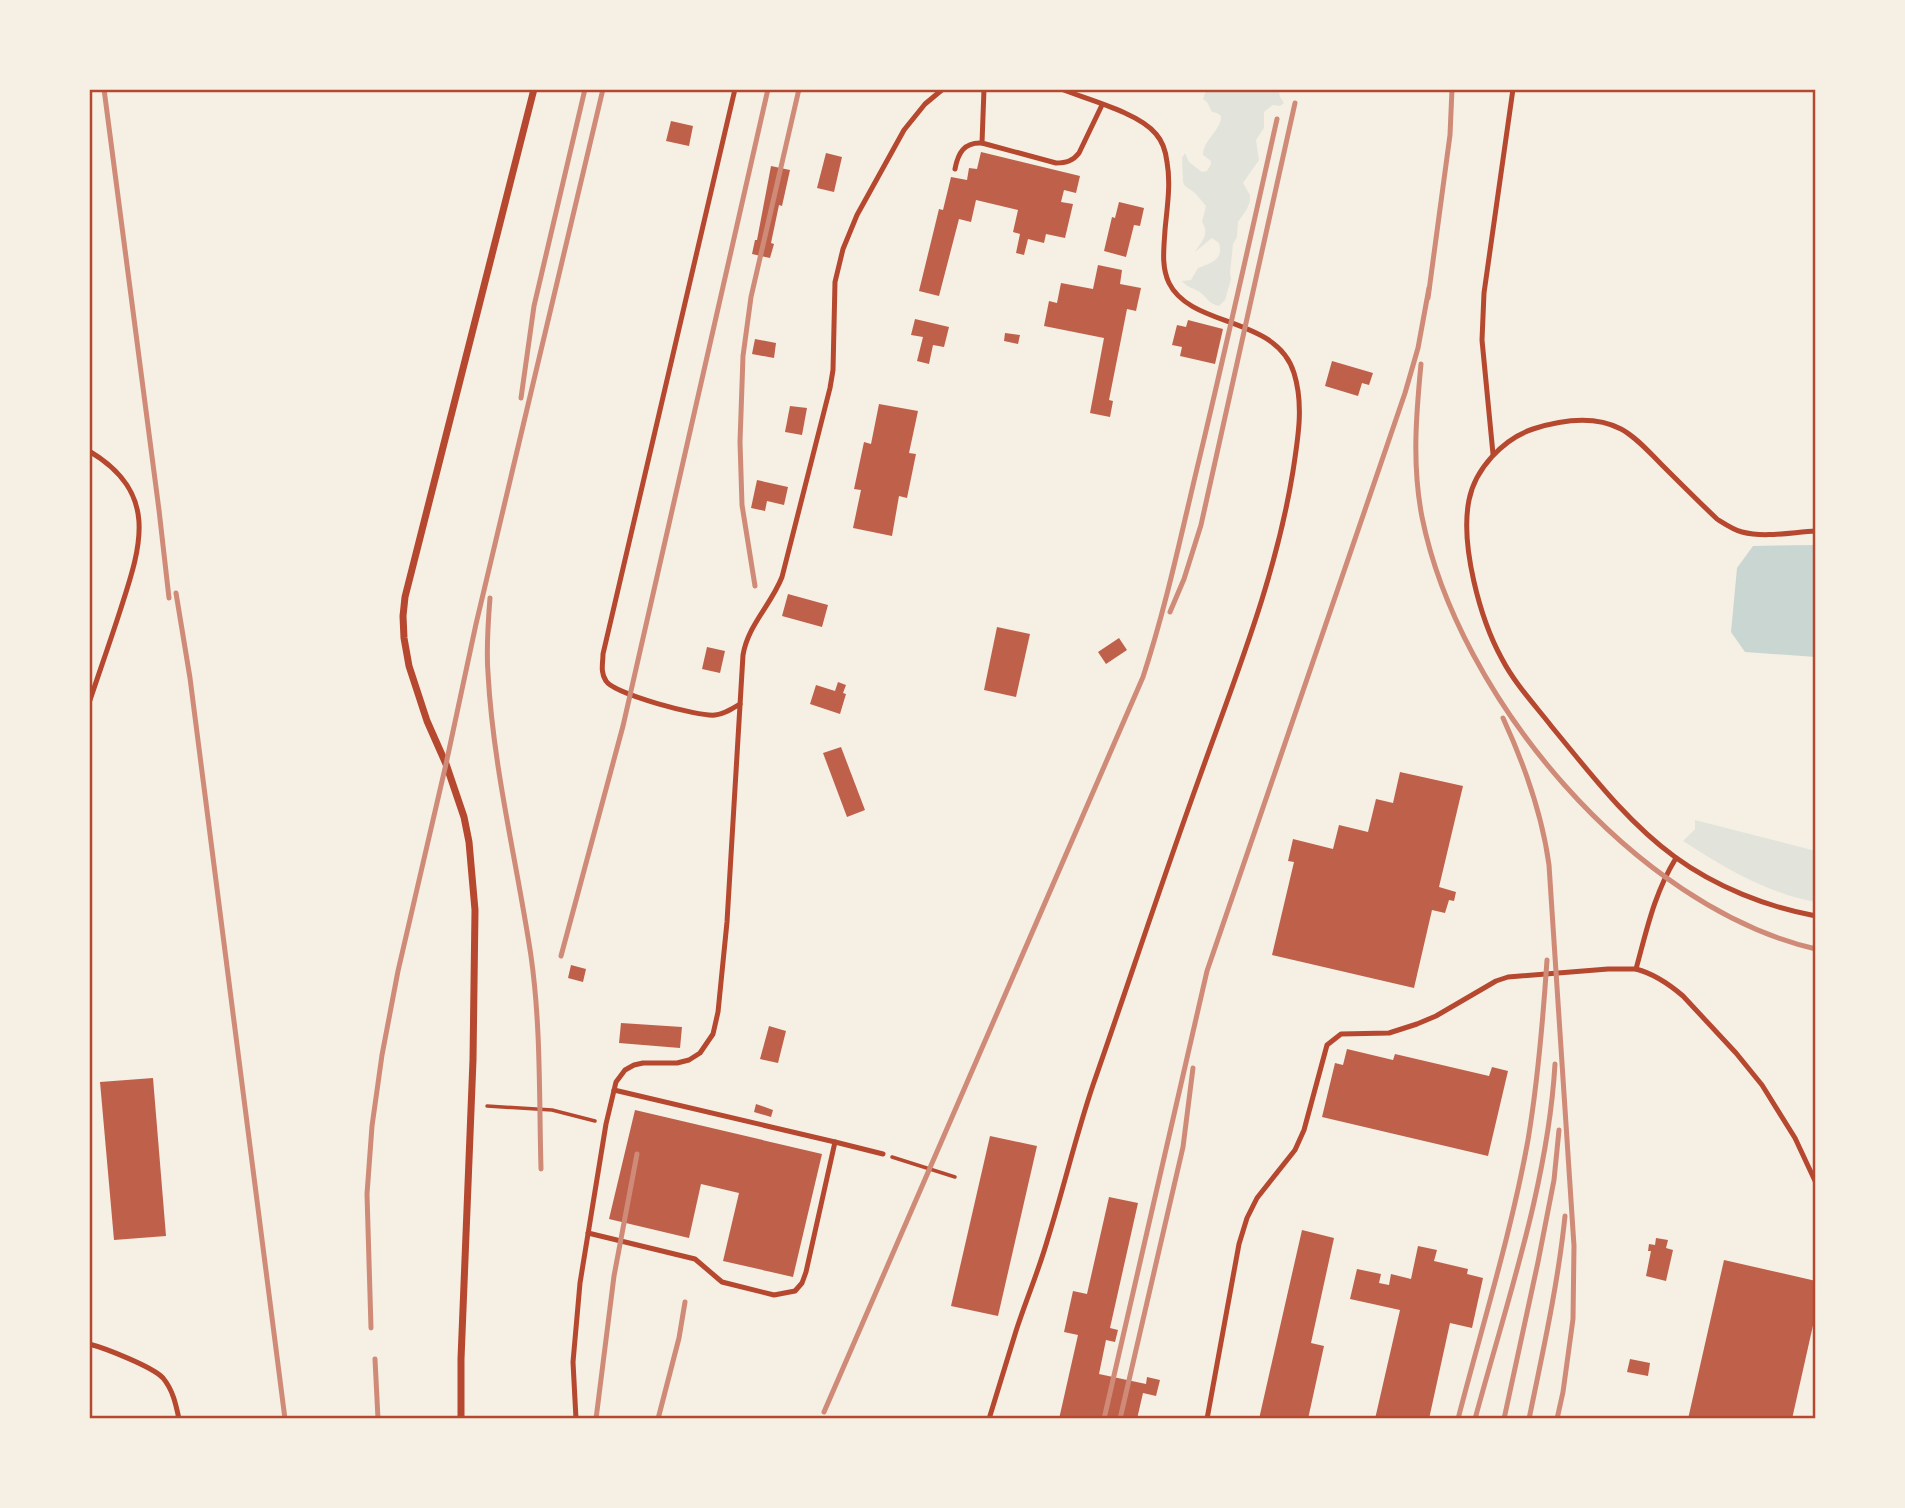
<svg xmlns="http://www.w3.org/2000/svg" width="1905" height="1508" viewBox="0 0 1905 1508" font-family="'Work Sans',sans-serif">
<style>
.green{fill:#e2e4dc}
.water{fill:#c9d6d2}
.building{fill:#bf614a}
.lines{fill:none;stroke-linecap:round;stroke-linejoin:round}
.path{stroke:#b5482f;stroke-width:3.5}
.service{stroke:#b5482f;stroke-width:5}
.minor{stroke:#b5482f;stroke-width:7}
.rail{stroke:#cf8b77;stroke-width:5}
.neatline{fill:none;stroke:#b5482f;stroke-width:2.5}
</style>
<rect width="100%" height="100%" fill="#f6efe4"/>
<g class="green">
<path d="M1209,89H1283L1279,92L1280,97L1284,103L1280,106L1273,105L1264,112V128L1256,140L1259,160L1243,183L1250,195V201L1247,209L1238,222L1237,237L1233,244L1230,273L1231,279L1225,300L1219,306C1208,304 1207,296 1198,291C1191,287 1188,288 1182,281L1191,280L1198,268C1211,263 1224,260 1219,243L1212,238L1195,252C1202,241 1210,234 1202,222L1206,206L1195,193L1185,186L1183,182L1182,158L1185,153L1189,162L1202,172L1207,171L1211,164V161L1203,155C1204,138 1221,131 1221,116L1217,113L1212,112L1207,102L1203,99L1205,93Z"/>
<path d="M1695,820L1816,851V902C1768,894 1723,867 1683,841L1695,829Z"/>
</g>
<path class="water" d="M1816,545V657L1745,652L1731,632L1737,568L1753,546Z"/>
<g class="building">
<path d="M671,121L693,126L689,146L666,141Z"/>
<path d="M981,152L1080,176L1076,193L1064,190L1061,202L1073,204L1065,238L1046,234L1044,243L1028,239L1024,255L1016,253L1020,234L1013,232L1018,210L976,200L971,222L959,219L939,296L919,291L939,209L943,210L951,177L967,180L969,168L977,169Z"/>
<path d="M826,153L842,157L834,192L817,188Z"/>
<path d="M771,166L790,170L782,206L779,205L771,243L774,244L770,258L752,254L755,240H757Z"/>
<path d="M1119,202L1144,208L1140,226L1134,225L1126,257L1104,251L1112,217L1115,218Z"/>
<path d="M1098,265L1122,270L1120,284L1141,288L1136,311L1127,309L1109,400L1113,401L1110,417L1090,413L1104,338L1044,326L1049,301L1057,303L1061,283L1093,289Z"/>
<path d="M915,319L949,327L944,347L933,345L929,364L917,361L923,337L911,335Z"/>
<path d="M1188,320L1223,329L1215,364L1180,356L1182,347L1172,345L1177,325L1186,327Z"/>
<path d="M1005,333L1020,335L1018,344L1004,341Z"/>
<path d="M755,339L776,343L774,358L752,354Z"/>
<path d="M1332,361L1373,373L1369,385L1362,383L1358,396L1325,386Z"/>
<path d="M879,404L918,411L909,453L916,454L907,498L899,496L892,536L853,528L861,490L854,489L864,442L871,444Z"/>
<path d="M790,406L807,408L802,435L785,432Z"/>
<path d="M757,480L788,487L784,505L767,501L765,511L751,508Z"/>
<path d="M788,594L828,605L822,627L782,616Z"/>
<path d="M997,627L1030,634L1016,697L984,690Z"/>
<path d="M1119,638L1127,650L1106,664L1098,652Z"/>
<path d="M707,647L725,651L720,673L702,669Z"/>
<path d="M838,682L846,685L843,693L846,694L840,714L810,704L816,685L835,691Z"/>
<path d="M841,747L865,810L847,817L823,753Z"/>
<path d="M1400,772L1463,786L1439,887L1456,892L1454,901L1449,900L1445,913L1432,910L1414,988L1272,955L1294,862L1288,861L1293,839L1333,849L1339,825L1368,832L1376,799L1393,803Z"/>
<path d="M571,965L586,969L583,982L568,978Z"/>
<path d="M621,1023L682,1027L680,1048L619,1043Z"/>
<path d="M769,1026L786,1031L778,1063L760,1059Z"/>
<path d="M1347,1049L1393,1060L1395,1054L1489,1076L1492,1067L1508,1071L1488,1156L1322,1117L1335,1063L1343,1065Z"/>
<path d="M153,1078L166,1236L114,1240L100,1082Z"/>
<path d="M756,1104L773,1110L771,1117L754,1112Z"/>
<path d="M635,1110L822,1154L793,1277L723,1261L739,1193L701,1184L689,1238L609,1219Z"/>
<path d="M990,1136L1037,1146L998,1316L951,1306Z"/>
<path d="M1109,1197L1138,1203L1110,1328L1118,1330L1115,1342L1106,1340L1099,1374L1146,1384L1147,1377L1160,1380L1156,1396L1143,1393L1137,1419H1059L1078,1335L1064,1332L1073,1291L1087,1294Z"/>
<path d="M1302,1230L1334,1238L1311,1343L1324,1346L1308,1419H1259Z"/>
<path d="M1656,1238L1668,1240L1666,1248L1673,1250L1666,1281L1646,1276L1651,1251H1648L1649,1244L1655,1245Z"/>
<path d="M1418,1246L1437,1250L1434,1261L1468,1269L1467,1274L1483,1278L1472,1328L1450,1323L1429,1419H1375L1400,1310L1350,1299L1357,1269L1381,1274L1379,1283L1389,1285L1391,1274L1411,1279Z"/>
<path d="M1724,1260L1816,1281V1312L1792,1419H1688Z"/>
<path d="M1630,1359L1650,1363L1648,1376L1627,1372Z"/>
</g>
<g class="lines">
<g class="path">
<path d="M487,1106L552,1110L595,1121"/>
<path d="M892,1157L955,1177"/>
</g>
<g class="service">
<path d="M735,89L603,654C603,663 600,672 606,681C614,694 699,717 715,715C724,714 732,709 740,704"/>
<path d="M984,89L982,143L1056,163C1066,163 1073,161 1079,153L1102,105"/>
<path d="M955,169C958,153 964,142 982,143"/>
<path d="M89,451C160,493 141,546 120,611C110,642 99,673 89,703"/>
<path d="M1493,454L1482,340L1484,293L1513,89"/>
<path d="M1816,531C1793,532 1765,538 1742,532C1734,530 1725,524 1717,519C1698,501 1679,482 1661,464C1649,452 1636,437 1621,429C1594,415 1561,420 1533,429C1503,439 1475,469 1469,500C1460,545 1480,619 1502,659C1515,684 1535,705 1552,727C1590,773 1627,822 1675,857C1716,887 1767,907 1816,916"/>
<path d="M1636,969C1655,974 1669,984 1683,996L1736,1053L1762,1085L1795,1138L1816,1183"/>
<path d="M835,1142L883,1154"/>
<path d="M588,1233L695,1259L722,1282L774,1295L795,1291L802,1283L806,1272L835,1142L614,1090"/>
<path d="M89,1344C105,1348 153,1367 163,1378C173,1390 176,1405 179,1419"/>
<path d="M576,1419L573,1362L580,1283L606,1124L616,1082L625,1070L634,1065L643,1063H677L689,1060L700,1053L713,1034L718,1012L727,922L743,655C748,625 771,605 782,577L830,388L833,370L835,282L843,249L857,215L904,130L925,104L943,89"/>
<path d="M989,1419C998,1390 1007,1360 1016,1331C1026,1300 1039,1270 1048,1238C1064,1187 1076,1135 1093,1085C1129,982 1163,878 1200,776C1236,675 1276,577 1293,471C1298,438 1304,405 1294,373C1277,316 1191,328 1169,283C1161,266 1164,248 1165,230C1167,208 1171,184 1167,162C1166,153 1163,142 1156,134C1140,113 1086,99 1061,89"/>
<path d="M1207,1419L1239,1244L1247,1218L1257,1198L1295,1150L1304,1130L1327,1045L1341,1034L1389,1033L1417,1024L1436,1016L1496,981L1508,977L1608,969H1636C1647,929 1654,894 1676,858"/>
</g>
<path class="minor" d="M461,1419V1359L473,1060L475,910L469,842L464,817L446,764L427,721L409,666L404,638L403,616L405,597L534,89"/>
<g class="rail">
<path d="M104,89L159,510L169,598"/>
<path d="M1428,298L1450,135L1452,89"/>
<path d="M1421,364C1416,416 1412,466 1422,517C1458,697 1634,907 1816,949"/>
<path d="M521,398L534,306L585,89"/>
<path d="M755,586L742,505L740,442L743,356L751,297L799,89"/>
<path d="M176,593L190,678L285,1419"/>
<path d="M490,598C488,623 486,648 488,673C493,767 517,863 531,956C541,1026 539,1098 541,1169"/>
<path d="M1170,612L1184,579L1201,525L1295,103"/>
<path d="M1503,718C1525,766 1542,813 1549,865L1574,1246L1573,1319L1563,1392L1557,1419"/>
<path d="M561,956L623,726L768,89"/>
<path d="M371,1328L367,1194L372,1126L382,1055L398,971L446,764L476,624L603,89"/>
<path d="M375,1359L378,1419"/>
<path d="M824,1412L1143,677C1167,604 1182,530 1200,456C1227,343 1252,231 1277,119"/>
<path d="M596,1419L614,1276L637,1154"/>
<path d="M658,1419L679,1338L685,1302"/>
<path d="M1104,1419L1207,971L1405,393L1418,348L1429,288"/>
<path d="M1120,1419L1183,1147L1193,1068"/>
<path d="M1458,1419C1482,1326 1511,1234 1528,1140C1538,1080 1543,1020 1547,960"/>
<path d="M1475,1419C1506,1304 1548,1184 1555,1064"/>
<path d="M1504,1419L1538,1262L1554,1180L1559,1130"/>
<path d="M1529,1419C1543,1351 1558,1284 1565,1216"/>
</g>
</g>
<rect width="1905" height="1508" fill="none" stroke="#f6efe4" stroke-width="182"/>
<rect x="91" y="91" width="1723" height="1326" class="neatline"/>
</svg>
